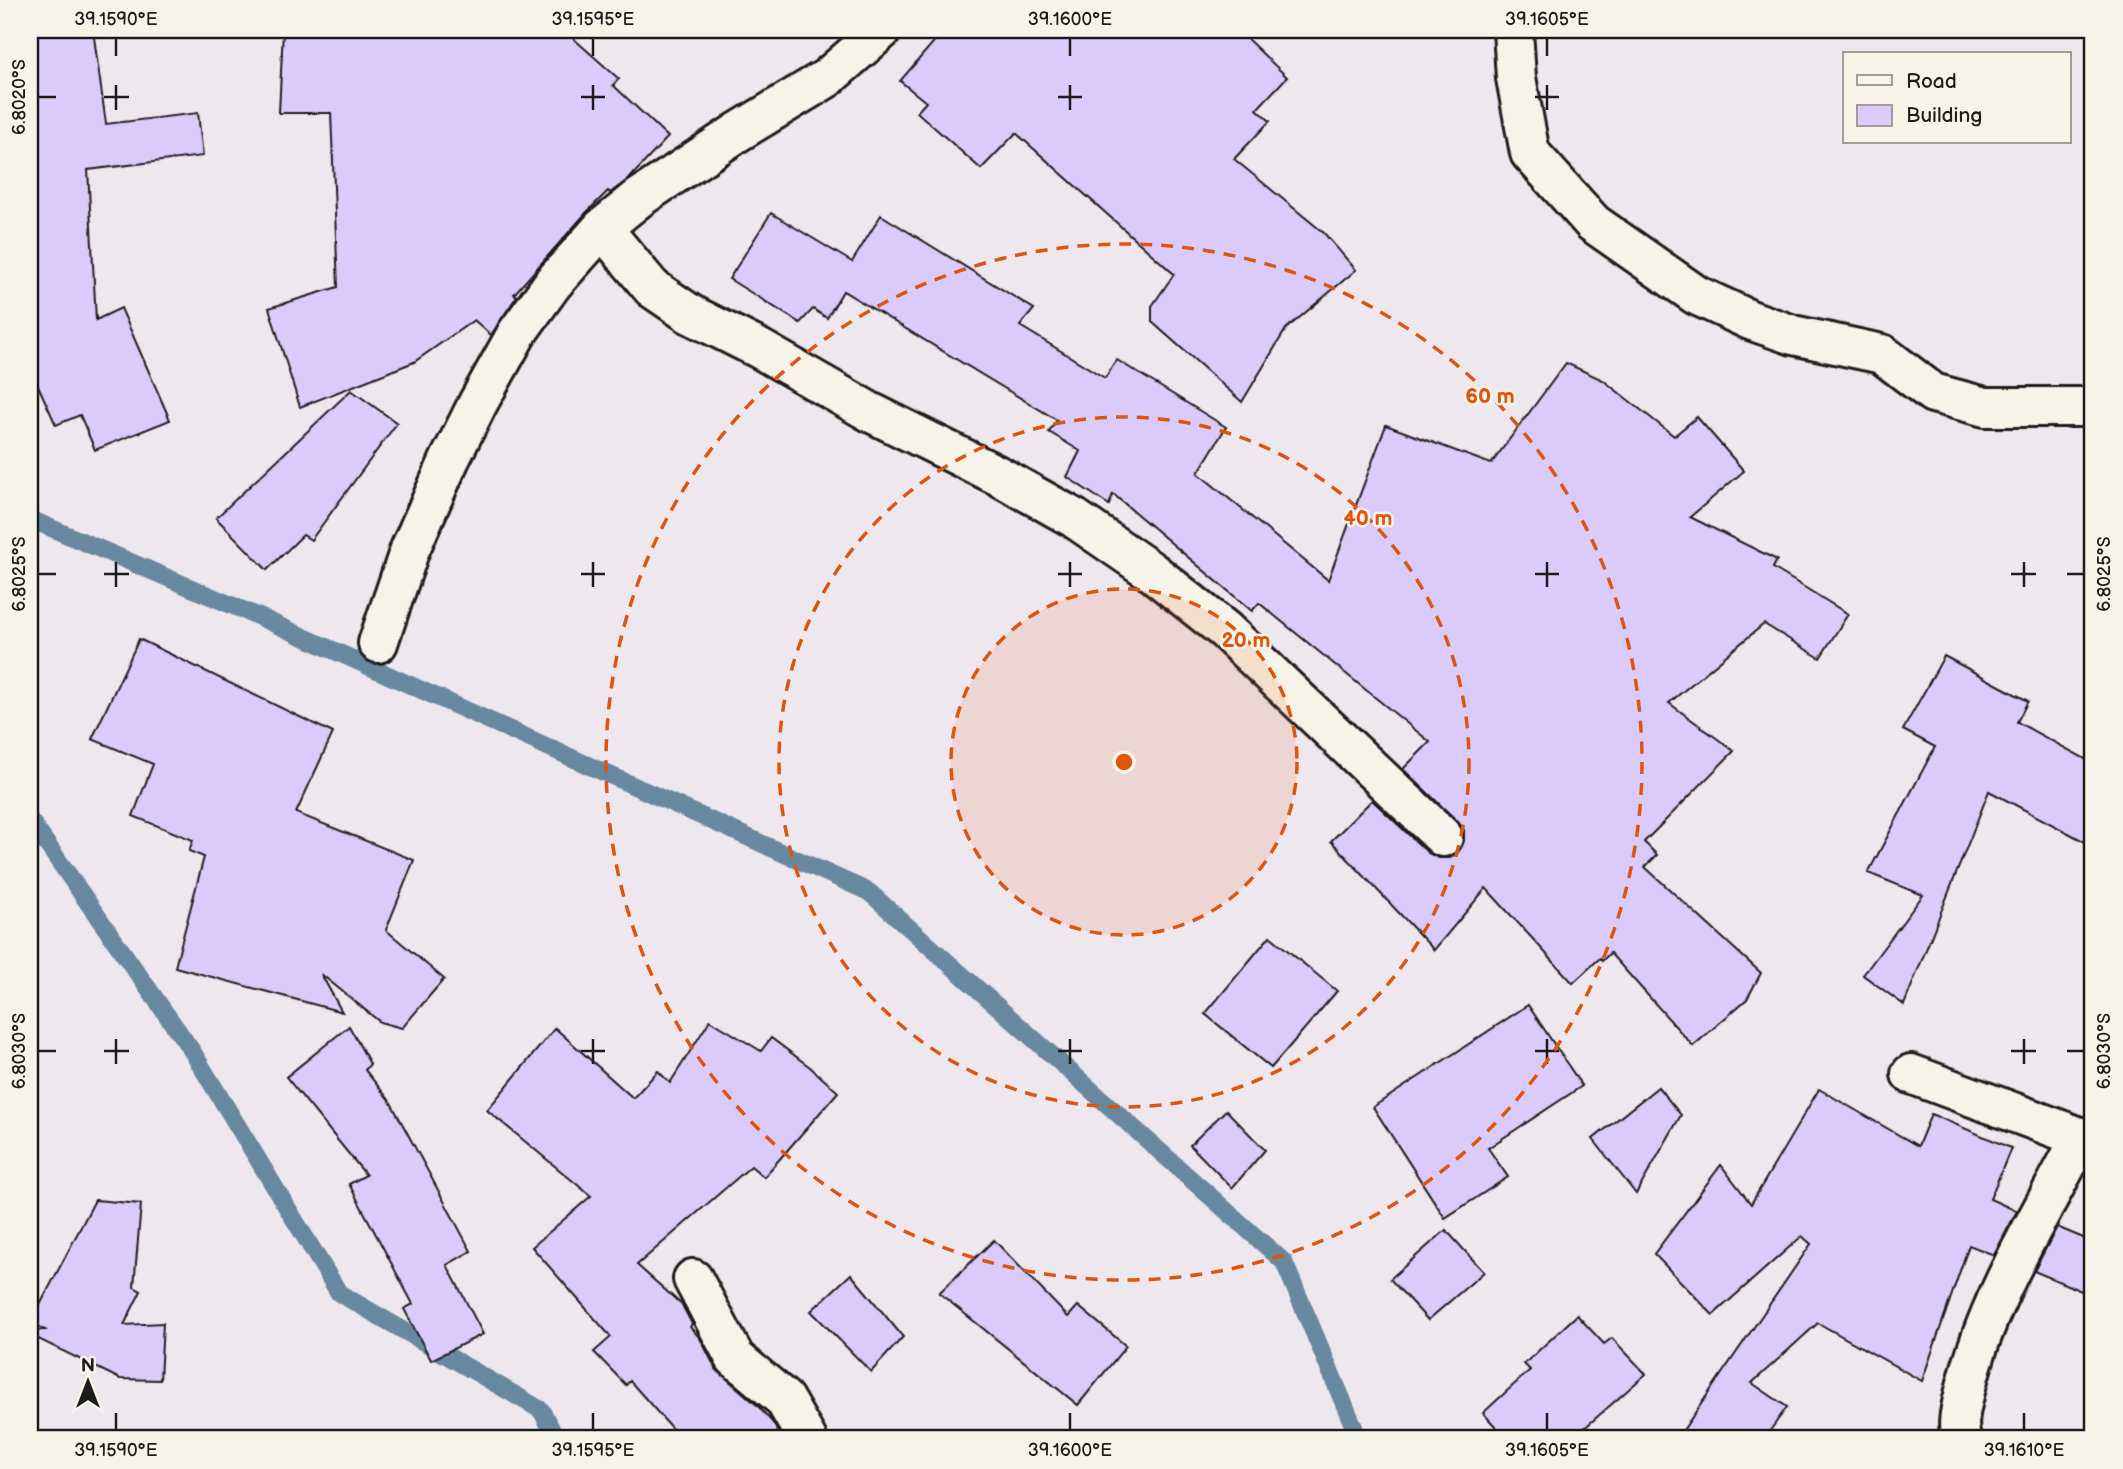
<svg xmlns="http://www.w3.org/2000/svg" width="2123" height="1469" viewBox="0 0 2123 1469" font-family="'Balsamiq Sans',sans-serif">
<style>
.lines{fill:none;stroke-linecap:round;stroke-linejoin:round}
.stream{stroke:#6788a0;stroke-width:18}
.building{fill:#dbcbfc;stroke:#1c1c1c;stroke-width:2}
.minor-casing{stroke:#1c1c1c;stroke-width:44}
.minor{stroke:#f7f3e8;stroke-width:38}
.ticks{fill:none;stroke:#1c1c1c;stroke-width:2.5}
.ring{fill:none;stroke:#de560d;stroke-width:3.5;stroke-dasharray:12 9}
.centre{fill:#de560d;stroke:#f7f3e8;stroke-width:3.5}
.ring-label{font-size:21px;text-anchor:middle;font-weight:bold;fill:#de560d;stroke:#f7f3e8;stroke-width:5;stroke-linejoin:round;paint-order:stroke}
.neatline{fill:none;stroke:#1c1c1c;stroke-width:2.5}
.ticks-label{font-size:18px;text-anchor:middle;fill:#1c1c1c}
</style>
<rect width="100%" height="100%" fill="#efe7ee"/>
<filter id="ink" filterUnits="userSpaceOnUse"><feTurbulence type="fractalNoise" baseFrequency=".0143" numOctaves="2"/><feDisplacementMap in="SourceGraphic" scale="14" xChannelSelector="R" yChannelSelector="G"/><feConvolveMatrix kernelMatrix="1 2 1 2 8 2 1 2 1" color-interpolation-filters="sRGB"/></filter>
<g filter="url(#ink)">
<g class="lines">
<g class="stream">
<path d="M30,519L264,619L869,892L1284,1262L1359,1439"/>
<path d="M30,820L192,1051L339,1293L541,1410L557,1439"/>
</g>
</g>
<g class="building">
<path d="M30,30H93L106,124L198,113L203,156L88,170L96,320L121,308L170,420L95,450L80,415L56,425L30,368Z"/>
<path d="M283,30H564L619,79L613,85L668,137L630,178L610,193L608,191L586,213L514,294L517,296L491,335L474,320L414,362L300,407L269,308L338,287L331,113H279Z"/>
<path d="M944,30H1238L1287,77L1257,109L1270,121L1234,159L1324,233L1356,270L1286,329L1242,402L1152,322V306L1174,274L1016,133L981,169L917,112L926,102L900,81Z"/>
<path d="M771,213L852,262L881,215L1034,309L1020,326L1105,378L1117,360L1226,427L1198,473L1328,580L1386,425L1491,464L1566,363L1603,380L1674,436L1697,417L1744,471L1690,517L1777,560L1773,568L1848,614L1820,658L1764,624L1669,703L1734,751L1644,842L1657,855L1645,867L1761,973L1747,999L1693,1046L1610,953L1602,961L1600,958L1573,983L1486,888L1434,950L1331,841L1372,800L1428,853L1439,858H1450L1458,852L1464,841V830L1458,822L1403,769L1430,742L1259,603L1252,611L1113,494L1109,505L1067,477L1080,451L1049,432L1057,420L843,291L827,318L813,309L800,323L729,279Z"/>
<path d="M351,390L397,423L311,540L303,535L267,570L216,518Z"/>
<path d="M139,639L333,733L296,813L414,860L386,930L444,979L402,1028L380,1022L321,974L342,1012L175,967L204,857L189,851L193,840L133,816L153,764L92,739Z"/>
<path d="M1944,656L2028,701L2017,722L2093,763V846L1989,791L1904,1005L1863,975L1923,895L1868,873L1935,747L1903,730Z"/>
<path d="M1270,936L1337,991L1271,1068L1205,1014Z"/>
<path d="M1528,1005L1582,1086L1488,1148L1508,1177L1445,1218L1373,1107Z"/>
<path d="M710,1020L761,1051L771,1038L810,1067L838,1092L764,1177L751,1166L637,1265L682,1305L692,1324L690,1327L700,1338L716,1369L757,1405L773,1423L782,1439H681L630,1381L626,1385L594,1352L611,1337L532,1247L591,1196L487,1110L555,1028L633,1098L658,1071L670,1083Z"/>
<path d="M349,1026L370,1064L365,1070L390,1101L471,1251L447,1265L483,1334L431,1360L404,1309L413,1304L349,1184L366,1175L286,1077Z"/>
<path d="M1658,1087L1681,1115L1636,1194L1593,1139Z"/>
<path d="M1819,1089L1918,1146L1931,1114L2011,1148L1990,1199L2017,1211L1994,1255L1969,1245L1922,1381L1818,1323L1752,1383L1787,1407L1764,1439H1677L1811,1244L1802,1236L1713,1315L1654,1254L1721,1165L1751,1204Z"/>
<path d="M1226,1110L1265,1150L1232,1188L1190,1145Z"/>
<path d="M95,1200L141,1204L134,1287L141,1291L124,1325L163,1323L160,1380L120,1379L30,1335V1331L45,1330L31,1322Z"/>
<path d="M2057,1227L2093,1242V1296L2034,1271Z"/>
<path d="M1446,1230L1484,1272L1428,1320L1390,1279Z"/>
<path d="M994,1240L1068,1317L1078,1306L1126,1346L1078,1405L939,1293Z"/>
<path d="M851,1274L903,1337L871,1372L811,1311Z"/>
<path d="M1577,1315L1604,1344L1612,1338L1646,1374L1572,1439H1507L1483,1413L1530,1370L1524,1364Z"/>
</g>
<g class="lines">
<defs>
<g id="minor">
<path d="M1513,30L1516,78L1530,153L1593,223L1696,295L1750,320L1793,335L1882,354L1933,393L1985,407H2093"/>
<path d="M602,228L652,288L690,314L760,349L870,412L999,476L1074,518L1151,571L1225,630L1443,837"/>
<path d="M378,643L410,549L449,461L478,403L517,333L553,283L602,228L639,198L738,132L827,78L882,30"/>
<path d="M1911,1074L2093,1142"/>
<path d="M693,1279L735,1358L784,1399L807,1439"/>
<path d="M1961,1439C1956,1421 1962,1405 1966,1387C1988,1297 2039,1219 2081,1137"/>
</g>
</defs>
<use href="#minor" class="minor-casing"/>
<use href="#minor" class="minor"/>
</g>
</g>
<path class="ticks" d="M116,38V56M593,38V56M1070,38V56M1547,38V56M116,85V110M593,85V110M1070,85V110M1547,85V110M38,97H56M104,97H129M581,97H605M1058,97H1082M1535,97H1559M116,562V587M593,562V587M1070,562V587M1547,562V587M2024,562V587M38,574H56M104,574H129M581,574H605M1058,574H1082M1535,574H1559M2011,574H2036M2067,574H2084M116,1039V1064M593,1039V1064M1070,1039V1064M1547,1039V1064M2024,1039V1064M38,1051H56M104,1051H129M581,1051H605M1058,1051H1082M1535,1051H1559M2011,1051H2036M2067,1051H2084M116,1413V1430M593,1413V1430M1070,1413V1430M1547,1413V1430M2024,1413V1430"/>
<circle cx="1124" cy="762" r="173" fill="#de560d" fill-opacity=".12"/>
<g class="ring">
<circle cx="1124" cy="762" r="173"/>
<circle cx="1124" cy="762" r="345"/>
<circle cx="1124" cy="762" r="518"/>
</g>
<circle cx="1124" cy="762" r="10" class="centre"/>
<g class="ring-label">
<text x="1490" y="403">60 m</text>
<text x="1368" y="525">40 m</text>
<text x="1246" y="647">20 m</text>
</g>
<rect width="2123" height="1469" fill="none" stroke="#f7f3e8" stroke-width="77"/>
<rect x="1843" y="52" width="228" height="91" fill="#f7f3e8" stroke="#9f9d96" stroke-width="2"/>
<rect x="1857" y="75" width="35" height="10" fill="#f7f3e8" stroke="#9f9d96" stroke-width="2"/>
<text x="1906" y="88" font-size="21" fill="#1c1c1c">Road</text>
<rect x="1857" y="105" width="35" height="21" fill="#dbcbfc" stroke="#9f9d96" stroke-width="2"/>
<text x="1906" y="122" font-size="21" fill="#1c1c1c">Building</text>
<g transform="translate(88 1382)" stroke="#f7f3e8" stroke-width="5" paint-order="stroke">
<path d="M0-5L12 26L0 18L-12 26Z" fill="#1c1c1c"/>
<text y="-10" font-size="19" font-weight="bold" text-anchor="middle" fill="#1c1c1c">N</text>
</g>
<rect x="38" y="38" width="2046" height="1392" class="neatline"/>
<g class="ticks-label">
<text x="116" y="25">39.1590°E</text>
<text x="593" y="25">39.1595°E</text>
<text x="1070" y="25">39.1600°E</text>
<text x="1547" y="25">39.1605°E</text>
<text transform="translate(19 97) rotate(-90)" y="6">6.8020°S</text>
<text transform="translate(19 574) rotate(-90)" y="6">6.8025°S</text>
<text transform="translate(2104 574) rotate(-90)" y="6">6.8025°S</text>
<text transform="translate(19 1051) rotate(-90)" y="6">6.8030°S</text>
<text transform="translate(2104 1051) rotate(-90)" y="6">6.8030°S</text>
<text x="116" y="1456">39.1590°E</text>
<text x="593" y="1456">39.1595°E</text>
<text x="1070" y="1456">39.1600°E</text>
<text x="1547" y="1456">39.1605°E</text>
<text x="2024" y="1456">39.1610°E</text>
</g>
</svg>
